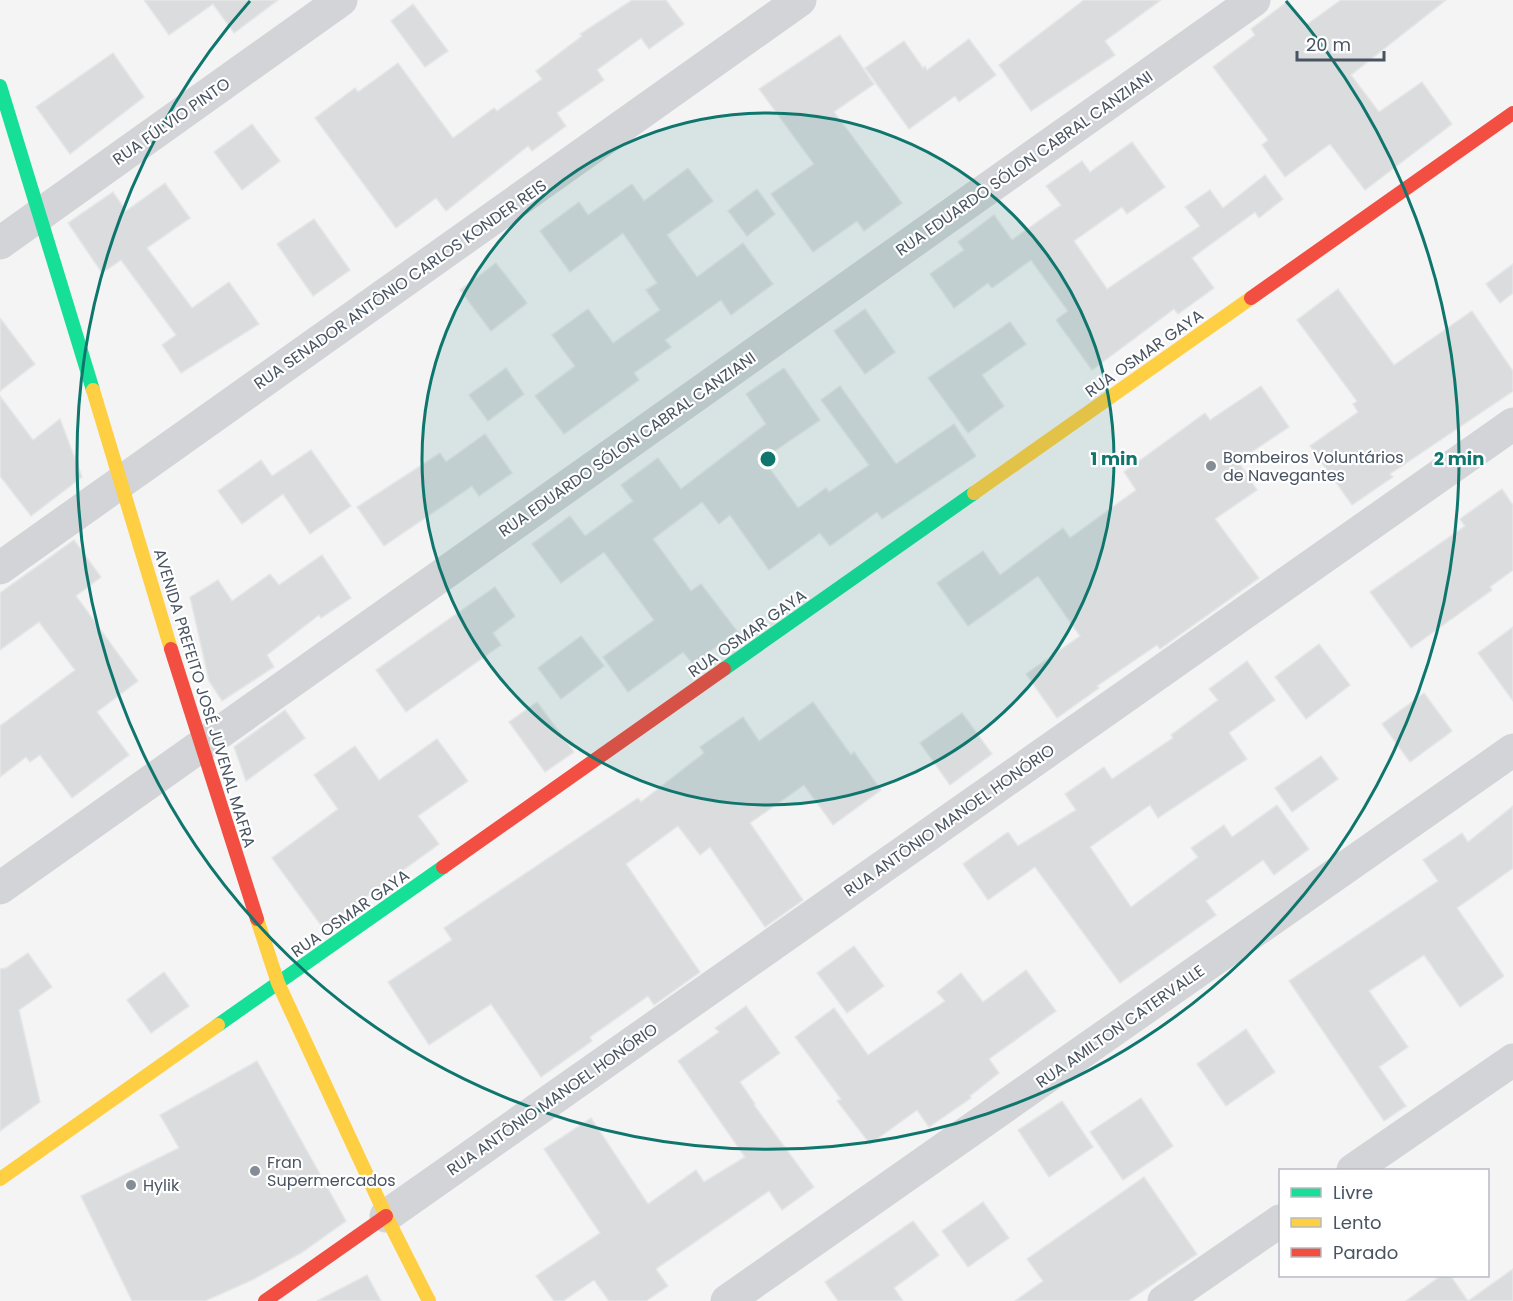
<svg xmlns="http://www.w3.org/2000/svg" width="1513" height="1301" viewBox="0 0 1513 1301" font-family="Poppins,sans-serif">
<style>
.building{fill:#dbdcde;stroke:#e5e6e7;stroke-width:1.5}
.lines{fill:none;stroke-linecap:round;stroke-linejoin:round}
.street{stroke:#d2d4d7;stroke-width:33}
.fast{stroke:#16e098;stroke-width:14}
.slow{stroke:#ffcf43;stroke-width:14}
.jam{stroke:#f24e42;stroke-width:14}
.ring{fill:none;stroke:#0f766e;stroke-width:3}
.poi-dot{fill:#858c95;stroke:#fff;stroke-width:2}
.labels{text-anchor:middle;stroke-width:4.5;stroke-linejoin:round;paint-order:stroke}
.street-label{font-size:16px;fill:#495462;stroke:#fff}
.poi-label{font-size:16px;fill:#495462;stroke:#fff;text-anchor:start}
.centre{fill:#0f766e;stroke:#fff;stroke-width:3}
.ring-label{font-size:18px;text-anchor:middle;font-weight:bold;fill:#0f766e;stroke:#fff;stroke-width:4.5;stroke-linejoin:round;paint-order:stroke}
</style>
<rect width="100%" height="100%" fill="#f4f4f4"/>
<g class="building">
<path d="M144,0H278L234,33L213,4L169,35Z"/>
<path d="M632,0H666L684,24L649,49L641,38L597,70L604,80L557,113L566,126L532,151L528,146L446,211L436,198L396,228L315,118L355,88L358,92L398,63L453,138L494,108L497,111L542,79L536,71L582,36L580,34Z"/>
<path d="M1084,0H1161L1105,41L1115,55L1031,111L999,65Z"/>
<path d="M1341,0H1446L1351,75L1379,112L1422,82L1452,124L1365,190L1330,144L1285,177L1262,145L1268,140L1213,67L1255,35L1251,29L1288,1L1306,25Z"/>
<path d="M413,4L448,51L425,67L391,21Z"/>
<path d="M840,35L874,84L834,112L902,203L864,231L857,221L813,252L771,194L814,164L759,89Z"/>
<path d="M969,39L996,75L959,102L955,96L909,129L865,68L904,41L923,68L925,66L927,70Z"/>
<path d="M113,53L144,97L70,154L36,107Z"/>
<path d="M252,124L280,161L242,190L214,152Z"/>
<path d="M1132,142L1165,187L1127,214L1122,207L1074,241L1107,289L1200,226L1185,207L1210,190L1223,208L1265,175L1283,199L1259,218L1255,212L1192,258L1214,288L1178,314L1174,309L1092,370L1056,320L1068,311L1031,260L992,288L988,283L954,308L930,274L964,250L958,242L994,215L1012,240L1061,205L1046,186L1082,161L1090,172Z"/>
<path d="M688,168L713,201L667,235L697,277L743,243L773,284L731,315L721,300L665,340L671,347L634,373L639,380L564,434L535,396L575,366L552,335L588,309L613,343L660,310L646,290L657,283L623,233L570,272L540,231L579,202L588,215L632,184L644,201Z"/>
<path d="M165,183L190,218L147,248L192,308L229,282L259,324L181,373L162,345L176,335L121,260L102,273L68,223L113,192L126,211Z"/>
<path d="M757,189L775,214L747,236L728,211Z"/>
<path d="M314,219L350,270L313,296L277,244Z"/>
<path d="M496,263L527,303L491,331L460,290Z"/>
<path d="M1513,264V293L1500,303L1486,284Z"/>
<path d="M1338,289L1394,365L1472,311L1513,371V391L1390,474L1393,477L1352,505L1310,446L1358,412L1353,404L1357,401L1297,320Z"/>
<path d="M865,309L895,352L865,374L834,331Z"/>
<path d="M0,318L35,364L0,391Z"/>
<path d="M1010,322L1026,344L982,375L1004,406L968,433L928,378Z"/>
<path d="M506,368L524,394L488,421L469,395Z"/>
<path d="M784,368L820,420L763,459L798,508L826,488L829,492L869,465L821,400L840,386L896,464L954,424L976,456L882,519L877,512L830,546L820,533L769,570L730,515L719,524L702,502L653,539L691,591L701,584L737,631L693,664L683,652L628,692L603,657L654,620L604,552L561,583L532,544L570,516L585,536L633,501L621,485L658,458L681,489L766,424L746,394Z"/>
<path d="M1261,386L1289,427L1238,461L1257,490L1215,519L1259,578L1160,649L1157,645L1097,686L1099,688L1057,718L1026,674L1080,636L1038,576L968,626L937,583L983,551L1000,575L1063,528L1070,538L1136,490L1124,472L1205,413L1210,420Z"/>
<path d="M0,396L33,440L60,419L82,477L31,516L0,476Z"/>
<path d="M485,434L512,473L479,496L472,486L384,546L357,507L440,453L446,462Z"/>
<path d="M311,450L351,506L310,534L283,494L242,524L218,491L261,460L272,476Z"/>
<path d="M1502,489L1513,505V570L1490,587L1492,590L1411,648L1370,592L1465,526L1460,519Z"/>
<path d="M74,540L101,577L76,596L138,681L97,712L129,755L72,798L40,755L30,762L26,757L0,777V726L75,670L39,622L0,650V593Z"/>
<path d="M322,555L351,598L321,618L319,615L267,655L274,667L222,701L209,681L190,597L218,580L232,601L270,574L279,585Z"/>
<path d="M495,587L515,616L493,633L501,645L406,712L376,670Z"/>
<path d="M1513,627V701L1478,653Z"/>
<path d="M581,636L604,666L561,699L538,668Z"/>
<path d="M1319,644L1350,685L1306,719L1275,677Z"/>
<path d="M1247,661L1275,700L1229,733L1247,759L1158,818L1150,805L1090,847L1131,907L1198,857L1191,848L1224,825L1232,837L1277,805L1309,849L1274,875L1263,860L1206,901L1216,915L1120,983L1035,867L988,900L963,864L1008,832L1018,846L1076,810L1065,794L1104,767L1112,779L1173,738L1171,735L1218,700L1209,689Z"/>
<path d="M1424,693L1452,731L1410,762L1382,724Z"/>
<path d="M537,702L574,752L545,772L509,722Z"/>
<path d="M813,702L851,755L854,752L881,790L833,825L804,785L750,823L803,900L765,927L710,847L700,855L678,826L626,864L700,972L654,1005L648,996L590,1037L592,1041L541,1077L491,1004L429,1045L388,982L452,940L444,928L638,798L641,802L704,753L700,747L743,717L759,741Z"/>
<path d="M285,710L305,738L246,781L234,747Z"/>
<path d="M962,713L992,754L950,785L920,743Z"/>
<path d="M437,739L468,781L418,816L439,844L323,928L272,858L338,809L314,775L355,746L379,780Z"/>
<path d="M1321,756L1338,779L1292,812L1275,788Z"/>
<path d="M1513,806V868L1457,908L1504,976L1460,1007L1424,955L1369,991L1408,1047L1379,1067L1406,1106L1384,1121L1289,981L1438,881L1423,860L1462,833L1468,842Z"/>
<path d="M854,946L884,986L847,1013L817,973Z"/>
<path d="M28,953L52,987L19,1010L40,1102L0,1131V969L6,968Z"/>
<path d="M1026,970L1056,1011L989,1059L999,1073L970,1096L971,1098L929,1127L917,1110L870,1144L837,1101L841,1099L795,1037L834,1008L868,1055L945,1001L937,992L961,973L983,1002Z"/>
<path d="M164,972L189,1006L151,1033L127,1000Z"/>
<path d="M746,1006L780,1053L740,1082L755,1104L754,1105L814,1187L782,1210L769,1191L656,1269L668,1286L646,1301H609L594,1280L563,1301H554L536,1276L600,1233L544,1149L591,1118L648,1204L696,1170L704,1182L745,1157L678,1061L719,1032L715,1028Z"/>
<path d="M1246,1029L1275,1072L1226,1106L1197,1064Z"/>
<path d="M257,1061L346,1221L301,1253L252,1280L205,1301H132L81,1196L179,1148L160,1115Z"/>
<path d="M1141,1098L1173,1146L1123,1180L1090,1132Z"/>
<path d="M1062,1101L1093,1147L1049,1177L1018,1130Z"/>
<path d="M1144,1177L1197,1254L1128,1301H1015L1043,1281L1027,1259Z"/>
<path d="M983,1202L1009,1238L968,1267L942,1231Z"/>
<path d="M913,1221L939,1255L894,1288L903,1301H838L825,1282Z"/>
<path d="M1513,1269V1301H1406L1442,1275H1450L1468,1301Z"/>
<path d="M367,1275L381,1301H317Z"/>
</g>
<g class="lines">
<g class="street">
<path d="M0,243L341,0"/>
<path d="M0,568L800,0"/>
<path d="M0,888L1254,0"/>
<path d="M1353,1170L1513,1060"/>
<path d="M386,1216L1513,424"/>
<path d="M727,1301L1513,750"/>
<path d="M1164,1301L1280,1221"/>
</g>
<g class="fast">
<path d="M0,86L93,390"/>
<path d="M724,669L974,493"/>
<path d="M218,1025L443,867"/>
</g>
<g class="slow">
<path d="M93,390L171,649"/>
<path d="M974,493L1251,298"/>
<path d="M257,919L278,983L386,1216L429,1301"/>
<path d="M0,1179L218,1025"/>
</g>
<g class="jam">
<path d="M1251,298L1513,113"/>
<path d="M171,649L257,919"/>
<path d="M443,867L724,669"/>
<path d="M265,1301L386,1216"/>
</g>
</g>
<circle cx="768" cy="459" r="346" fill="#0f766e" fill-opacity=".12"/>
<g class="ring">
<circle cx="768" cy="459" r="346"/>
<path d="M1286 1A691 691 0 1 1 250 1"/>
</g>
<g class="poi-dot">
<circle cx="1211" cy="466" r="6"/>
<circle cx="255" cy="1171" r="6"/>
<circle cx="131" cy="1185" r="6"/>
</g>
<g class="labels">
<g class="street-label">
<text transform="translate(171 121) rotate(-35)" y="6">RUA FÚLVIO PINTO</text>
<text transform="translate(1024 163) rotate(-35)" y="6">RUA EDUARDO SÓLON CABRAL CANZIANI</text>
<text transform="translate(400 284) rotate(-35)" y="6">RUA SENADOR ANTÔNIO CARLOS KONDER REIS</text>
<text transform="translate(1144 353) rotate(-35)" y="6">RUA OSMAR GAYA</text>
<text transform="translate(627 444) rotate(-35)" y="6">RUA EDUARDO SÓLON CABRAL CANZIANI</text>
<text transform="translate(747 633) rotate(-35)" y="6">RUA OSMAR GAYA</text>
<text transform="translate(205 698) rotate(73)" y="6">AVENIDA PREFEITO JOSÉ JUVENAL MAFRA</text>
<text transform="translate(949 820) rotate(-35)" y="6">RUA ANTÔNIO MANOEL HONÓRIO</text>
<text transform="translate(350 913) rotate(-35)" y="6">RUA OSMAR GAYA</text>
<text transform="translate(1120 1026) rotate(-35)" y="6">RUA AMILTON CATERVALLE</text>
<text transform="translate(552 1099) rotate(-35)" y="6">RUA ANTÔNIO MANOEL HONÓRIO</text>
</g>
<g class="poi-label">
<text x="1223" y="463">Bombeiros Voluntários<tspan x="1223" dy="18">de Navegantes</tspan></text>
<text x="267" y="1168">Fran<tspan x="267" dy="18">Supermercados</tspan></text>
<text x="143" y="1191">Hylik</text>
</g>
</g>
<circle cx="768" cy="459" r="9" class="centre"/>
<g class="ring-label">
<text x="1114" y="465">1 min</text>
<text x="1459" y="465">2 min</text>
</g>
<rect x="1279" y="1169" width="210" height="108" fill="#ffffff" stroke="#b6bbc0" stroke-width="1.5"/>
<rect x="1291" y="1188" width="30" height="9" fill="#16e098" stroke="#b6bbc0" stroke-width="1.5"/>
<text x="1333" y="1199" font-size="18" fill="#495462">Livre</text>
<rect x="1291" y="1218" width="30" height="9" fill="#ffcf43" stroke="#b6bbc0" stroke-width="1.5"/>
<text x="1333" y="1229" font-size="18" fill="#495462">Lento</text>
<rect x="1291" y="1248" width="30" height="9" fill="#f24e42" stroke="#b6bbc0" stroke-width="1.5"/>
<text x="1333" y="1259" font-size="18" fill="#495462">Parado</text>
<path d="M1297 51v9h87v-9" fill="none" stroke="#495462" stroke-width="3"/>
<text x="1306" y="51" font-size="18" fill="#495462" stroke="#ffffff" stroke-width="4.5" paint-order="stroke">20 m</text>
</svg>
